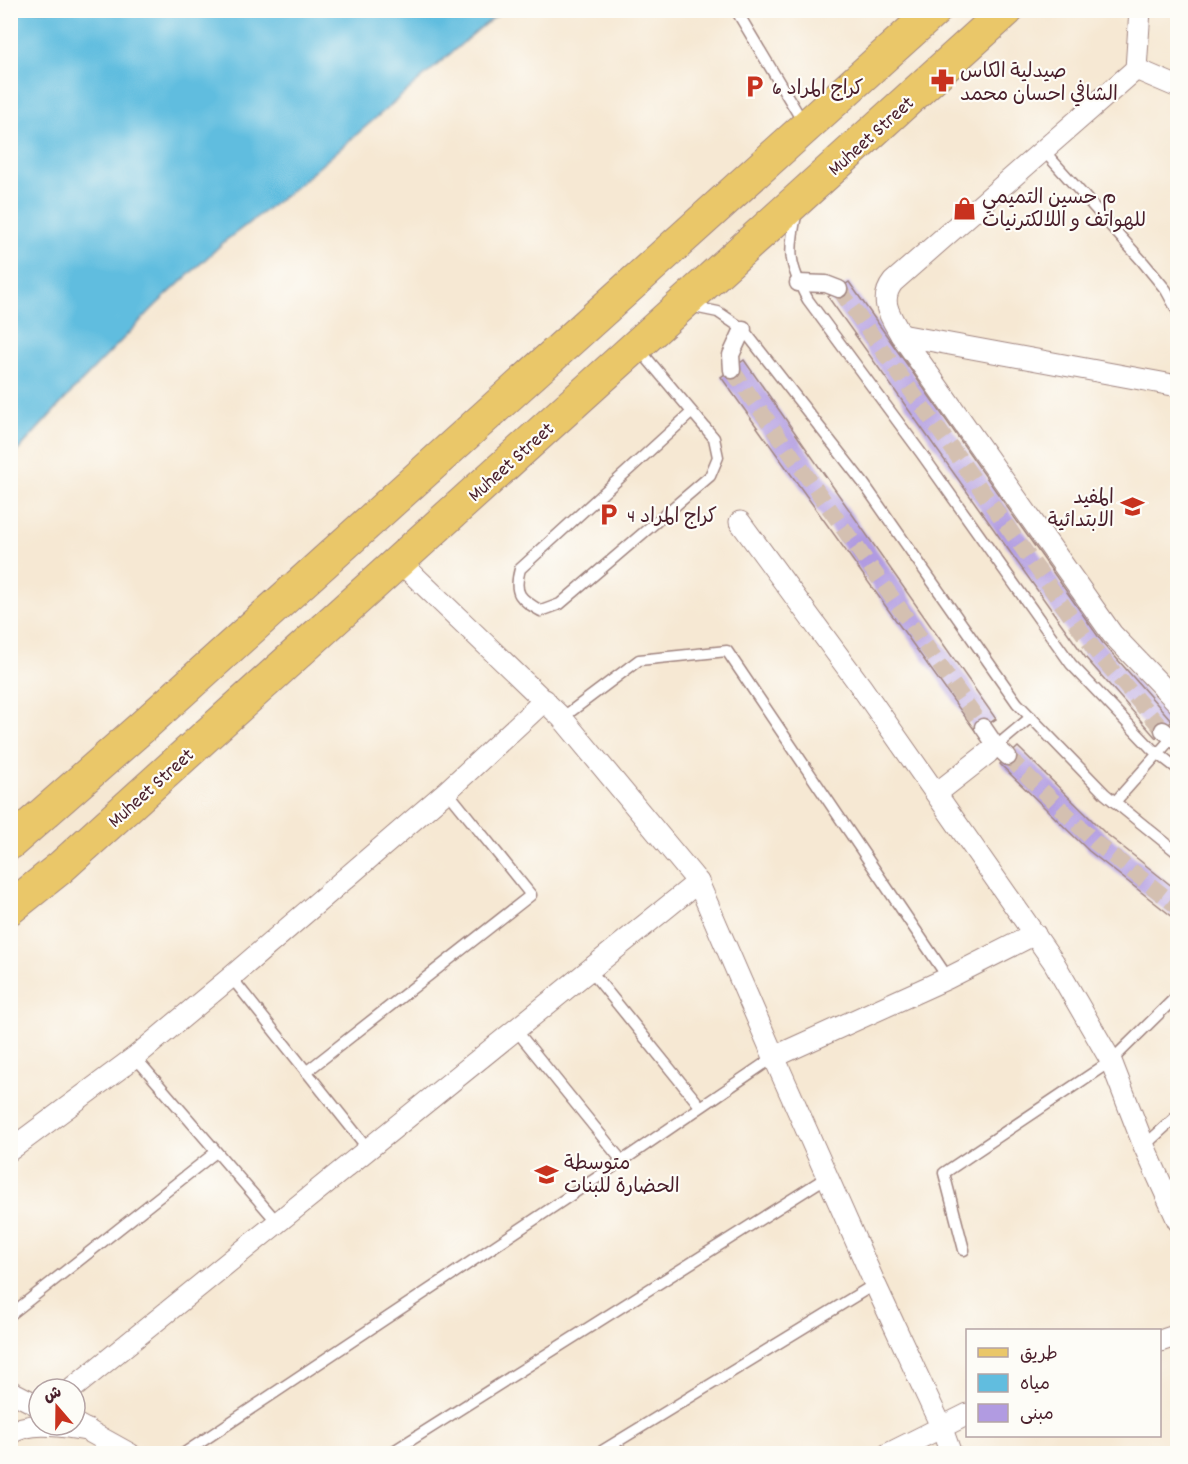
<svg xmlns="http://www.w3.org/2000/svg" width="1188" height="1464" viewBox="0 0 1188 1464" font-family="Dekko,'Playpen Sans Arabic',sans-serif">
<style>
.water{fill:#61bddf;stroke:#566e85;stroke-width:1.5}
.building{fill:#b19be1}
.lines{fill:none;stroke-linecap:round;stroke-linejoin:round}
.pedestrian-tunnel{stroke:#d4c0b1;stroke-width:16;stroke-dasharray:16 8;stroke-linecap:butt}
.service-casing{stroke:#a0847f;stroke-width:13}
.pedestrian-casing{stroke:#a0847f;stroke-width:19}
.minor-casing{stroke:#a0847f;stroke-width:23}
.primary-casing{stroke:#a0847f;stroke-width:35}
.service{stroke:#fff;stroke-width:10}
.pedestrian{stroke:#fff;stroke-width:16}
.minor{stroke:#fff;stroke-width:21}
.primary{stroke:#eac769;stroke-width:33}
.labels{text-anchor:middle;stroke-width:4.5;stroke-linejoin:round;paint-order:stroke}
.poi-label{font-size:20px;fill:#4a1f2b;stroke:#fdfcf7;text-anchor:start}
.street-label{font-size:20px;fill:#4a1f2b;stroke:#fdfcf7}
</style>
<rect width="100%" height="100%" fill="#fdfcf7"/>
<filter id="ink" filterUnits="userSpaceOnUse"><feTurbulence type="fractalNoise" baseFrequency=".0167" numOctaves="2"/><feDisplacementMap in="SourceGraphic" scale="12" xChannelSelector="R" yChannelSelector="G"/><feConvolveMatrix kernelMatrix="1 2 1 2 8 2 1 2 1" color-interpolation-filters="sRGB"/></filter>
<filter id="wash" filterUnits="userSpaceOnUse"><feTurbulence type="fractalNoise" baseFrequency=".008" numOctaves="4" result="noise"/><feDisplacementMap in="SourceGraphic" scale="24" xChannelSelector="R" yChannelSelector="G"/><feGaussianBlur stdDeviation="1.35" result="paint"/><feColorMatrix in="noise" values="0 0 0 0 0 0 0 0 0 0 0 0 0 0 0 0 0 1.4 0 .05"/><feComposite in="paint" operator="in"/></filter>
<g filter="url(#wash)">
<rect width="100%" height="100%" fill="#f6e8d3"/>
<path class="water" d="M11,10H503V11L479,29L291,191L225,241L156,305L78,385L11,458Z"/>
<g id="blocks">
<g class="building">
<path d="M849,282L1102,642L1172,721L1156,738L1085,657L828,297Z"/>
<path d="M744,360L996,719L976,732L721,377Z"/>
<path d="M1018,747L1104,832L1178,891V921L1089,851L1000,764Z"/>
</g>
</g>
</g>
<g filter="url(#ink)">
<use href="#blocks" fill-opacity="0" stroke="#a0847f" stroke-width="1.5"/>
<g class="lines">
<g class="pedestrian-tunnel">
<path d="M839,289L1094,649L1163,730"/>
<path d="M732,370L983,727"/>
<path d="M1008,757L1096,843L1178,907"/>
</g>
<defs>
<g id="service">
<path d="M736,10L804,124"/>
<path d="M1044,151L1143,262L1166,290L1178,312"/>
<path d="M797,211C788,251 788,264 808,300L921,453L1071,664L1152,749L1178,769"/>
<path d="M689,306L718,312L743,329L864,484L1017,703L1105,794L1178,853"/>
<path d="M639,349L714,438L718,457L710,476L560,604L541,611C520,599 513,594 520,569L691,413"/>
<path d="M562,718L639,660L727,651L948,978"/>
<path d="M993,749L1031,717"/>
<path d="M1115,802L1178,731"/>
<path d="M590,970L700,1106"/>
<path d="M231,977L369,1150"/>
<path d="M516,1030L622,1161"/>
<path d="M135,1057L278,1223"/>
<path d="M306,1072L531,895L447,791"/>
<path d="M1144,1146L1178,1115"/>
<path d="M964,1250L944,1173L1111,1061L1178,995"/>
<path d="M10,1315L216,1152"/>
<path d="M183,1454L622,1161L774,1057"/>
<path d="M389,1454L827,1177"/>
<path d="M597,1454L875,1284"/>
</g>
<g id="pedestrian">
<path d="M798,283L826,284L839,289"/>
<path d="M732,370L731,355L743,329"/>
<path d="M983,727L996,746L1008,757"/>
<path d="M1163,730L1178,742"/>
</g>
<g id="minor">
<path d="M1140,10L1136,69L1178,87"/>
<path d="M1136,69L893,282C878,301 891,317 901,335L1112,634L1178,703"/>
<path d="M901,335L1178,386"/>
<path d="M740,522L862,688L1053,961L1111,1061L1144,1146L1178,1221"/>
<path d="M399,561L562,718L698,882L774,1057L875,1284L941,1426L951,1454"/>
<path d="M937,793L988,753"/>
<path d="M774,1057L948,978L1035,934"/>
<path d="M10,1150L135,1057L231,977L447,791L545,700"/>
<path d="M1160,1341L1178,1335"/>
<path d="M72,1389L698,882"/>
<path d="M10,1391L39,1406"/>
<path d="M76,1424L130,1454"/>
<path d="M10,1434C31,1419 65,1427 88,1430"/>
<path d="M888,1454L968,1414"/>
</g>
<g id="primary">
<path d="M10,843L141,728L935,10"/>
<path d="M10,908L60,868L133,802L1007,10"/>
</g>
</defs>
<use href="#service" class="service-casing"/>
<use href="#pedestrian" class="pedestrian-casing"/>
<use href="#minor" class="minor-casing"/>
<use href="#primary" class="primary-casing"/>
<use href="#service" class="service"/>
<use href="#pedestrian" class="pedestrian"/>
<use href="#minor" class="minor"/>
<use href="#primary" class="primary"/>
</g>
</g>
<defs>
<symbol id="pharmacy-bare" viewBox="-9 -9 18 18"><path d="M-2-6h4v4h4v4h-4v4h-4v-4h-4v-4h4Z" fill="#c8321e" stroke="#fdfcf7" stroke-width="2.5" paint-order="stroke"/></symbol>
<symbol id="parking-bare" viewBox="-9 -9 18 18"><path d="M-3.5-5.5H1a3.5 3.5 0 0 1 0 7H-1V5.5H-3.5ZM-1-3.4V-.6H.8a1.4 1.4 0 0 0 0-2.8Z" fill="#c8321e" stroke="#fdfcf7" stroke-width="2.5" paint-order="stroke"/></symbol>
<symbol id="shop-bare" viewBox="-9 -9 18 18"><path d="M-5-2.5h2.3a2.7 3.5 0 0 1 5.4 0H5L5.5 6h-11ZM-1.5-2.5h3a1.5 2.3 0 0 0-3 0Z" fill="#c8321e" stroke="#fdfcf7" stroke-width="2.5" paint-order="stroke"/></symbol>
<symbol id="school-bare" viewBox="-9 -9 18 18"><path d="M0-5L7-2L0 1L-7-2ZM-4 1L0 2.5L4 1V4Q0 6-4 4Z" fill="#c8321e" stroke="#fdfcf7" stroke-width="2.5" paint-order="stroke"/></symbol>
</defs>
<g fill-rule="evenodd">
<use href="#pharmacy-bare" x="926" y="64" width="33" height="33"/>
<use href="#parking-bare" x="738" y="70" width="33" height="33"/>
<use href="#shop-bare" x="948" y="192" width="33" height="33"/>
<use href="#school-bare" x="1116" y="490" width="33" height="33"/>
<use href="#parking-bare" x="592" y="498" width="33" height="33"/>
<use href="#school-bare" x="530" y="1158" width="33" height="33"/>
</g>
<g class="labels">
<g class="poi-label">
<text x="960" y="77">صيدلية الكاس<tspan x="960" dy="23">الشافي احسان محمد</tspan></text>
<text x="772" y="94">كراج المراد 6</text>
<text x="982" y="203">م حسين التميمي<tspan x="982" dy="23">للهواتف و اللالكترنيات</tspan></text>
<text x="1114" y="503" text-anchor="end">المفيد<tspan x="1114" dy="23">الابتدائية</tspan></text>
<text x="627" y="522">كراج المراد 4</text>
<text x="564" y="1169">متوسطة<tspan x="564" dy="23">الحضارة للبنات</tspan></text>
</g>
<g class="street-label">
<text transform="translate(870 135) rotate(-42)" y="7">Muheet Street</text>
<text transform="translate(510 461) rotate(-42)" y="7">Muheet Street</text>
<text transform="translate(150 787) rotate(-42)" y="7">Muheet Street</text>
</g>
</g>
<rect width="1188" height="1464" fill="none" stroke="#fdfcf7" stroke-width="36"/>
<rect x="966" y="1329" width="195" height="108" fill="#fdfcf7" stroke="#b5a4a5" stroke-width="1.5"/>
<rect x="978" y="1348" width="30" height="9" fill="#eac769" stroke="#b5a4a5" stroke-width="1.5"/>
<text x="1020" y="1359" font-size="18" fill="#4a1f2b">طريق</text>
<rect x="978" y="1374" width="30" height="18" fill="#61bddf" stroke="#b5a4a5" stroke-width="1.5"/>
<text x="1020" y="1389" font-size="18" fill="#4a1f2b">مياه</text>
<rect x="978" y="1404" width="30" height="18" fill="#b19be1" stroke="#b5a4a5" stroke-width="1.5"/>
<text x="1020" y="1419" font-size="18" fill="#4a1f2b">مبنى</text>
<g transform="translate(57 1407) rotate(340)"><circle r="28" fill="#fdfcf7" stroke="#b5a4a5" stroke-width="1.5"/>
<path d="M0-4.5L10 22L0 15L-10 22Z" fill="#c8321e"/>
<text y="-9" font-size="16" font-weight="bold" text-anchor="middle" fill="#4a1f2b">ش</text>
</g>
</svg>
